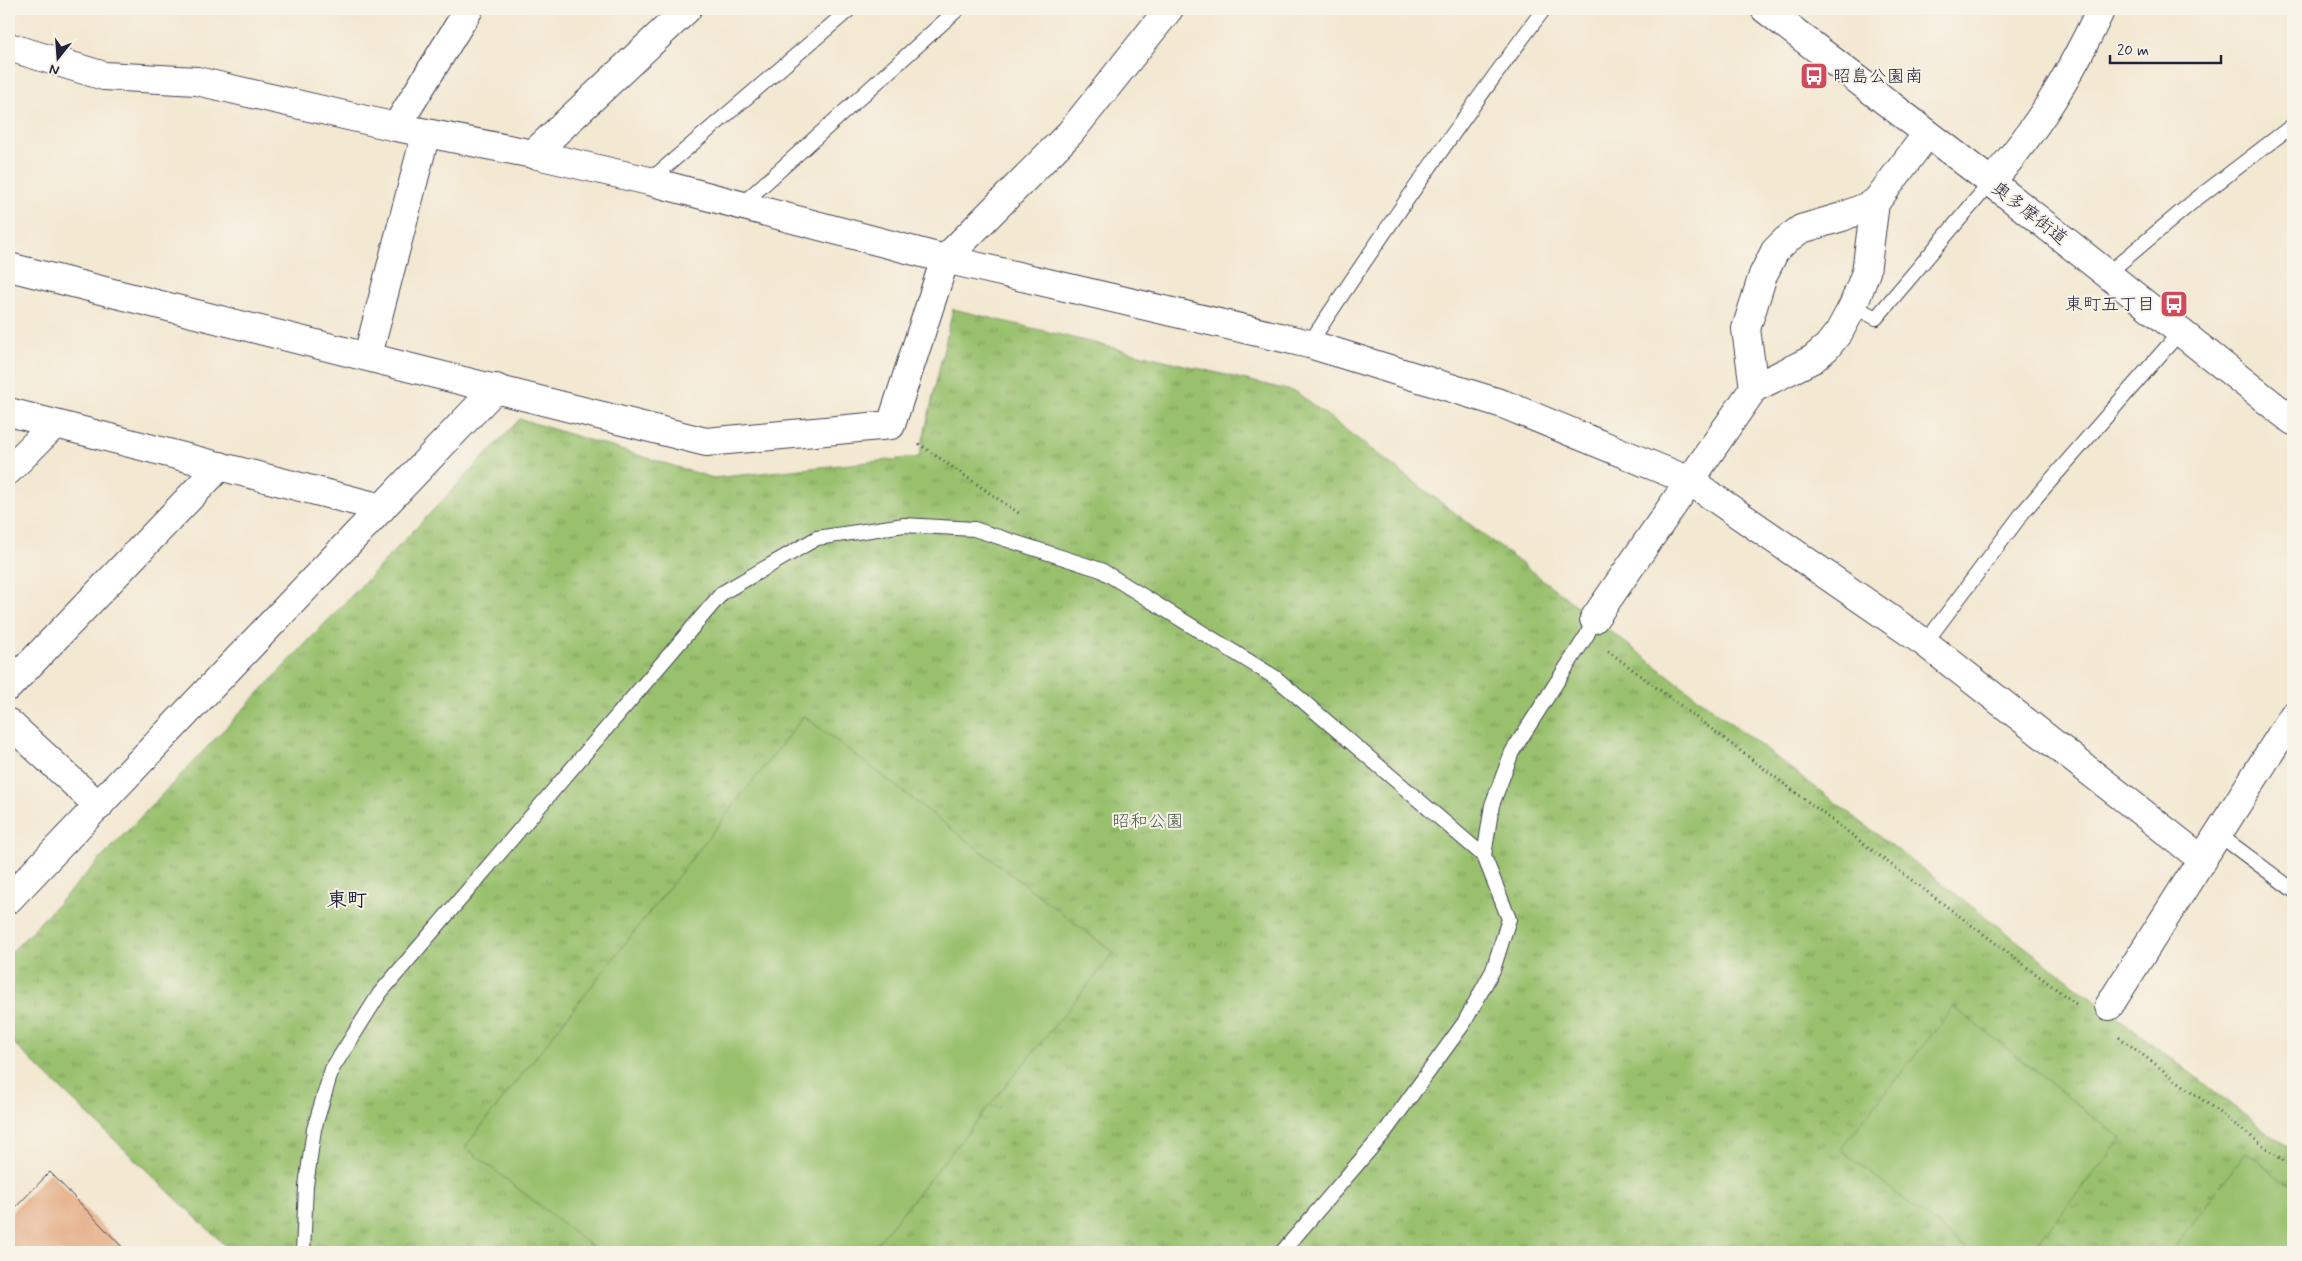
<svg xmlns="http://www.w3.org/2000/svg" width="2302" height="1261" viewBox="0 0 2302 1261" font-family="Mynerve,'Klee One',sans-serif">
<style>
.park{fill:url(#park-tufts);stroke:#5e7254}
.garden{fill:#99c16d;stroke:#5e7254}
.building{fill:#e4ac84}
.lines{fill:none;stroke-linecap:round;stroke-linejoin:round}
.lane-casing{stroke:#414052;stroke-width:16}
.street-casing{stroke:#414052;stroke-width:30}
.primary-casing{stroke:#414052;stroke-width:30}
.path{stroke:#414052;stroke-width:3;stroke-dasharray:1 4;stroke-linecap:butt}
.lane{stroke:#fff;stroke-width:14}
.street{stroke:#fff;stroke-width:28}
.primary{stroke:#fff;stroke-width:28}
.labels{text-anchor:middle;stroke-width:4;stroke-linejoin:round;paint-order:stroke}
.poi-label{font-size:18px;fill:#22223b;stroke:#f7f3e8;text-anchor:start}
.street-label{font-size:18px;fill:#22223b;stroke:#f7f3e8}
.park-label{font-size:18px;fill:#4c5a4c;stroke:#f7f3e8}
.quarter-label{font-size:20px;font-weight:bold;fill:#22223b;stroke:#f7f3e8}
</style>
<defs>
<pattern id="park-tufts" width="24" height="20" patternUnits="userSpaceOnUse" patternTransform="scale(1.25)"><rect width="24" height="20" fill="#99c16d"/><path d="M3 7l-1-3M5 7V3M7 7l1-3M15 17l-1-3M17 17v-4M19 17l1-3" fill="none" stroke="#7c9c5b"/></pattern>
</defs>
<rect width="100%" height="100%" fill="#f7f3e8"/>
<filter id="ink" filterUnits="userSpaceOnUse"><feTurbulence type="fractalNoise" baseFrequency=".02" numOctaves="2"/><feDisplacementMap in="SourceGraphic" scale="10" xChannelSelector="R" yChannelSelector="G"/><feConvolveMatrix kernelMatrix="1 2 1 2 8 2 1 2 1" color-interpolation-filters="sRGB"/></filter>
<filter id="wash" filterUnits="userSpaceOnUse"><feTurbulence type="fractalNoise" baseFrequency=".0096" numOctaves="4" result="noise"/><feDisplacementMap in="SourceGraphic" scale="20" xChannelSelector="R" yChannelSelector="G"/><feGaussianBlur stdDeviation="1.12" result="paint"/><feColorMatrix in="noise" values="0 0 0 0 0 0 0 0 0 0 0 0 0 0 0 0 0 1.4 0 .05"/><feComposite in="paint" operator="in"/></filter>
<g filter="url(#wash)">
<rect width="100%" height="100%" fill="#f3e8d1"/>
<path class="park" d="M953,309L1296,392L2293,1151V1252H232L9,1039V955L520,419L713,478L919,457Z"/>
<g class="garden">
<path d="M804,716L1114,953L870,1252H599L465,1147Z"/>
<path d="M1954,1007L2121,1139L2030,1252H1971L1840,1149Z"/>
<path d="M2246,1152L2293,1188V1252H2171Z"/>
</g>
<g id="blocks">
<path class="building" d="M50,1172L127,1252H9V1214Z"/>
</g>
</g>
<g filter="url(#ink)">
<use href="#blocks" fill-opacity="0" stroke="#414052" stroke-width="1"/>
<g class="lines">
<defs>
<g id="lane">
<path d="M649,181L850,9"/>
<path d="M741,205L958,9"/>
<path d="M2107,274L2195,200L2293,125"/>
<path d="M1853,306L1876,318L1991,182"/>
<path d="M1309,344C1385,230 1462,118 1544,9"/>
<path d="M1925,643L2024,511L2180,332"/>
<path d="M2218,834L2293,890"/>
<path d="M303,1252L306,1186L314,1129L332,1069L380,993L722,593L817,538L904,525L974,529L1101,570L1276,678L1484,856"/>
<path d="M1282,1252L1384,1133L1464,1023L1493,970L1509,919L1484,856L1492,805L1512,752L1587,635L1594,619"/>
</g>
<g id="street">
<path d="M9,47L104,76L197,81L396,127L533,154L649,181L945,259L1309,344L1503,404L1690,481L1925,643L2203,860"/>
<path d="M396,127L469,9"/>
<path d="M533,154L687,9"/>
<path d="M1991,182C2040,125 2069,77 2101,9"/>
<path d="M9,267L706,442L891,425L945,259L1070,133L1169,9"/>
<path d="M368,355L426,133"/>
<path d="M1754,388L1746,329L1763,275L1775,251L1786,240L1801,229L1842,217L1875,203"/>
<path d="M9,412L382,508"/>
<path d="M9,470L54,425"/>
<path d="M1594,619L1754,388L1813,359L1827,347L1839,332L1853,306L1866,272L1875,203L1927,134"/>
<path d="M9,686L220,466"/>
<path d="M9,723L99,806"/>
<path d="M9,899L496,388"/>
<path d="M2109,1006L2293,716"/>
</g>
<path id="primary" d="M1765,9L1991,182L2293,421"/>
</defs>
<use href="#lane" class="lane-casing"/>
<use href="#street" class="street-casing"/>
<use href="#primary" class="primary-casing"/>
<g class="path">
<path d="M919,444L1020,514"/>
<path d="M1608,651L2076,1004"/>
<path d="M2119,1037L2293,1168"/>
</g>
<use href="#lane" class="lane"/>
<use href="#street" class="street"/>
<use href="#primary" class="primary"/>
</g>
</g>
<defs>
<symbol id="bus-square" viewBox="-11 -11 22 22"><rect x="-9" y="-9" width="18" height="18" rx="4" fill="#d1495b" stroke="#f7f3e8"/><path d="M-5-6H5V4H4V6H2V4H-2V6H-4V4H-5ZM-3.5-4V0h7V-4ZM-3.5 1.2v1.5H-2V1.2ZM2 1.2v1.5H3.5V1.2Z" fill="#fff"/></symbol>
</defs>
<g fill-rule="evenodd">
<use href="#bus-square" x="1798" y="60" width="32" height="32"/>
<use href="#bus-square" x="2158" y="288" width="32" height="32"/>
</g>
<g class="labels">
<g class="poi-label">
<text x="1833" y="82">昭島公園南</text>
<text x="2155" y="310" text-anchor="end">東町五丁目</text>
</g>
<g class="street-label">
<text transform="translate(2030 213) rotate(38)" y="6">奥多摩街道</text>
</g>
<g class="park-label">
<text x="1148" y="827">昭和公園</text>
</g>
<g class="quarter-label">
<text x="347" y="906">東町</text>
</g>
</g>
<rect width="2302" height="1261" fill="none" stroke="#f7f3e8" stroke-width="30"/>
<g transform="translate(58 58) rotate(197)" stroke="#f7f3e8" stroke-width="4" paint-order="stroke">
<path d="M0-4L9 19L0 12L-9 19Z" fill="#22223b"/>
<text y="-8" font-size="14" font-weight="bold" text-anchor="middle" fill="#22223b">N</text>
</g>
<path d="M2110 55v8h111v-8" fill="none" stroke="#22223b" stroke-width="2.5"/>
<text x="2117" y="55" font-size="15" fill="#22223b" stroke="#f7f3e8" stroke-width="4" paint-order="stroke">20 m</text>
</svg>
